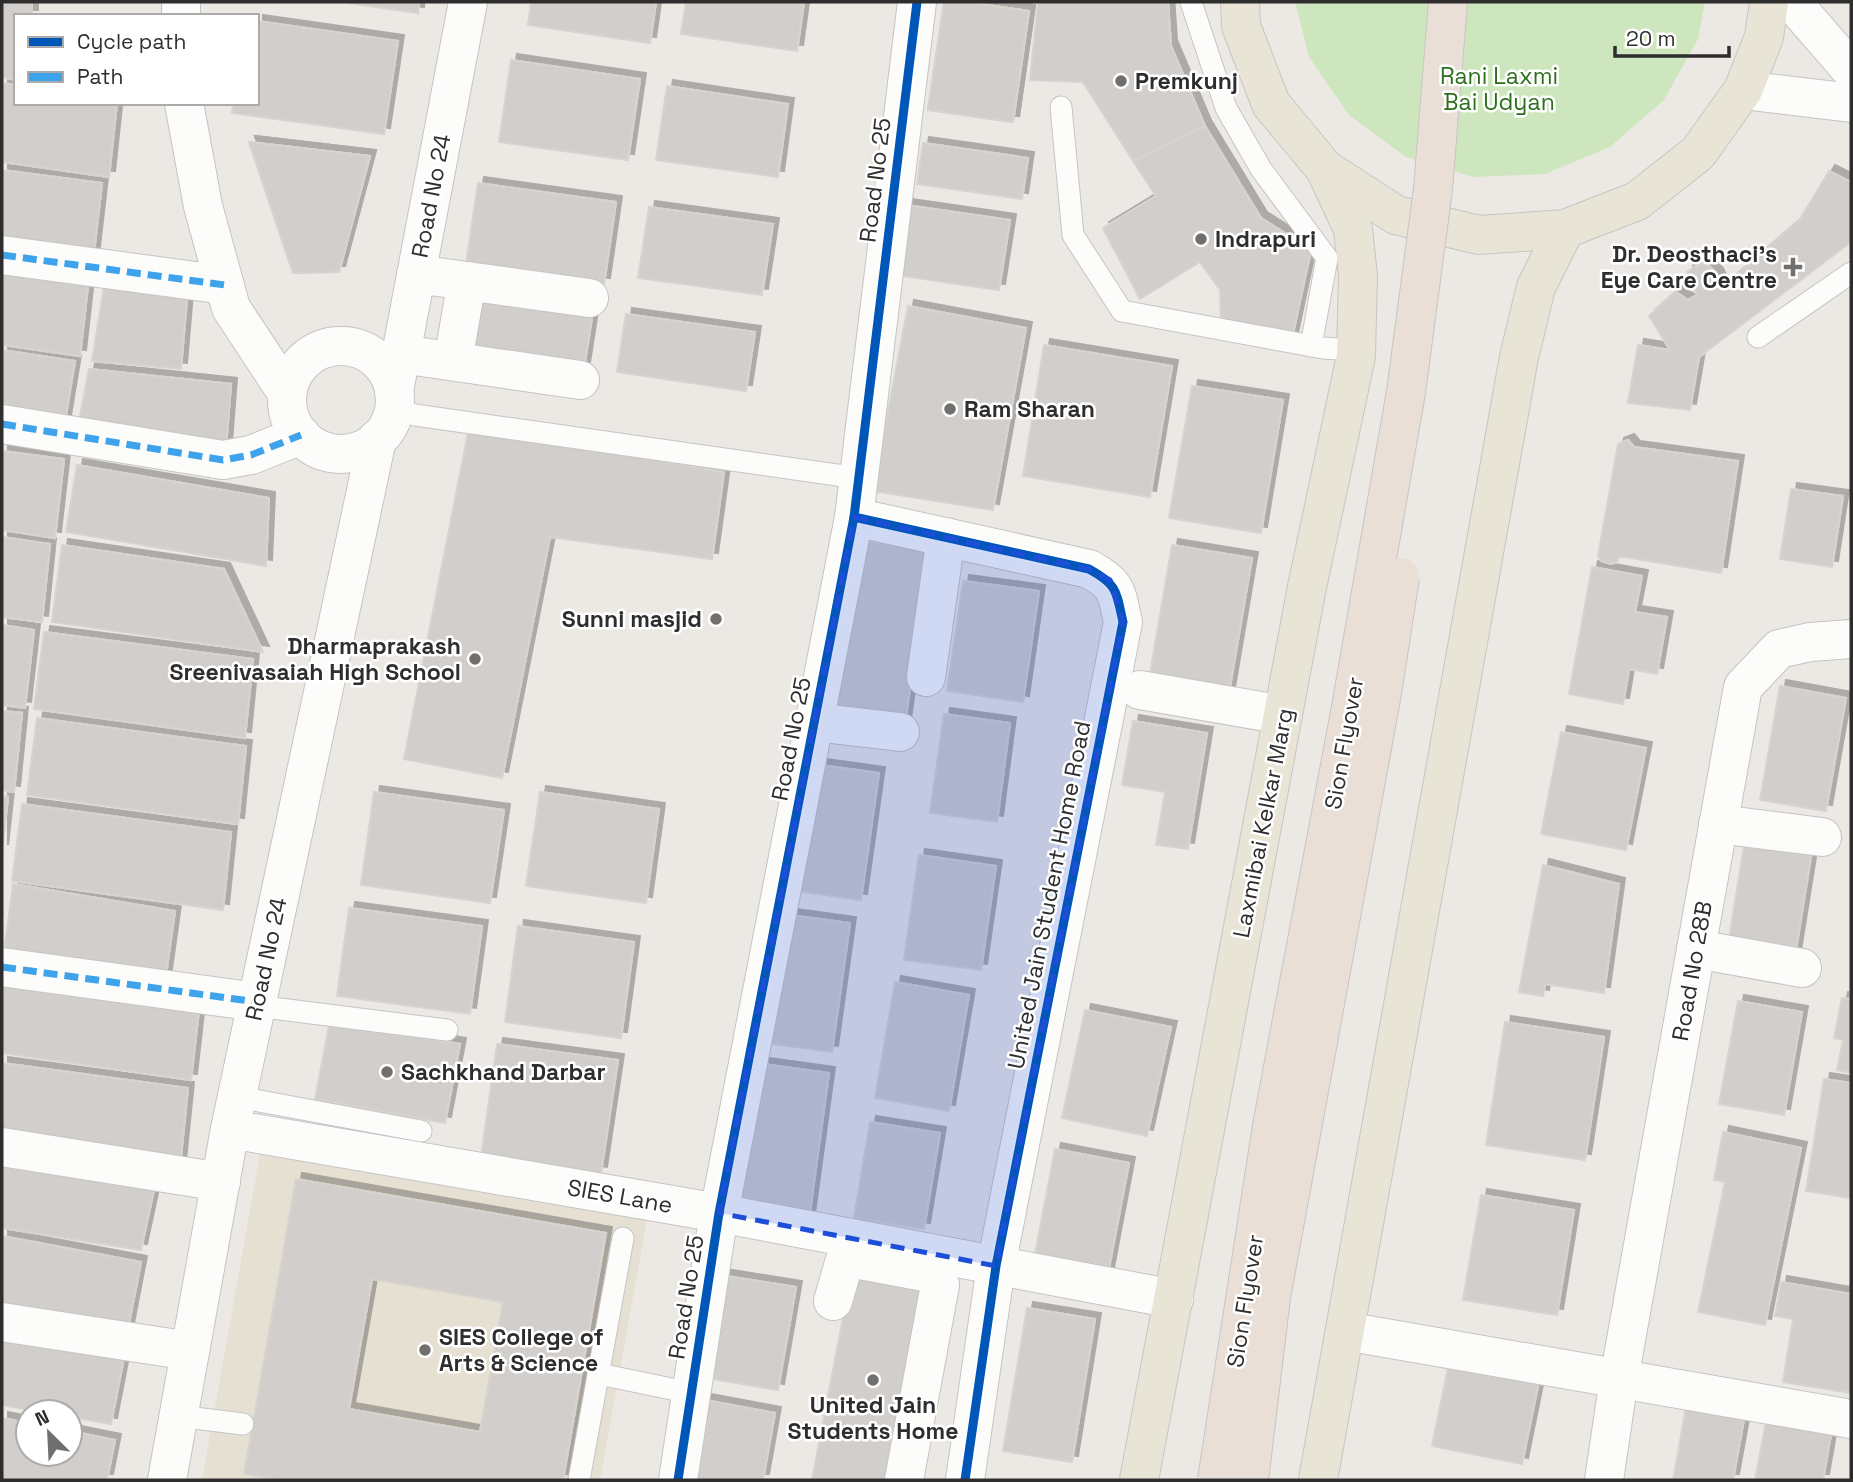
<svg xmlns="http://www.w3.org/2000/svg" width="1853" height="1482" viewBox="0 0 1853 1482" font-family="'Space Grotesk',sans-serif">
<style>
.education{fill:#e6e0d3}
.green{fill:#cee6be}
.building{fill:#d1cecb;stroke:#d7d4d0;stroke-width:2;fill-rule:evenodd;filter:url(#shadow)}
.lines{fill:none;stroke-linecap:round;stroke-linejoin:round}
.lane-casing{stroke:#c5c4c5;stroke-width:23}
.street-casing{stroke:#c5c4c5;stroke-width:40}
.secondary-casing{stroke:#c5c4c5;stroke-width:40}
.primary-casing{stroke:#c6c5c4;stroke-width:40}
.lane{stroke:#fcfcfb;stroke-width:21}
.street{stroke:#fcfcfb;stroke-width:38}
.secondary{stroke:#fcfcfb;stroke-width:38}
.primary{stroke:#e8e4d6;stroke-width:38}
.highway-bridge-casing{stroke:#c6c5c4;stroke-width:40;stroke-linecap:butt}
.highway-bridge{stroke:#eadfd6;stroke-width:38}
.quiet{stroke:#3ea3eb;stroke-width:7;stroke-dasharray:14 7;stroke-linecap:butt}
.cycleway-casing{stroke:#fff;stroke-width:13}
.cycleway{stroke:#0057b8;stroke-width:9}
.marked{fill:#1d4ed8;fill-opacity:0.2;stroke:#1d4ed8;stroke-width:5;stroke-dasharray:14 9;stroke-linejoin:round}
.poi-dot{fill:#706f6e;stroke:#fff;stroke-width:2.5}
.labels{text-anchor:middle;stroke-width:5;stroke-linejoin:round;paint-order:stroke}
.park-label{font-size:23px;fill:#2c6e1b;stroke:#fff}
.poi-label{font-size:23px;font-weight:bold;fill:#2e2e2e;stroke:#fff;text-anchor:start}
.street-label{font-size:23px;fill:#2e2e2e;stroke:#fff}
</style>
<defs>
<filter id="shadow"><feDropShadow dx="6" dy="-6" stdDeviation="0" flood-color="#0004"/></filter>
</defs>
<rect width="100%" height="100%" fill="#ece8e4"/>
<path class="education" d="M260,1154L647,1220L600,1480H202Z"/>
<path class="green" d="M1295,2H1705L1698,39L1664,100L1610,147L1545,174L1474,177L1406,157L1349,115L1309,57Z"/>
<g class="building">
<path d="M2,2H32V16H16V80L2,77Z"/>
<path d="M341,2H419L418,13Z"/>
<path d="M531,2H656L650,43L528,25Z"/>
<path d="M686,2H804L797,51L681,34Z"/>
<path d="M944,2H967L1029,11L1013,122L928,110Z"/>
<path d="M944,2H967L1029,11L1013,122L928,110Z"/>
<path d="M1038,2H1168L1171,46L1205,126L1133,161L1083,82L1030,80Z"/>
<path d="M257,21L398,41L384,134L232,113L233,103H257Z"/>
<path d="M511,60L640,79L628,160L499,142Z"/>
<path d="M2,83L16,85V103H117L109,177L2,162Z"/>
<path d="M667,86L788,104L778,177L656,160Z"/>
<path d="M1205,126L1261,218L1311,250L1291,343L1221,325L1220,290L1200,262L1140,299L1103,228L1156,196L1133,161Z"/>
<path d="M249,142L370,156L339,272L293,273Z"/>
<path d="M249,142L370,156L339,272L293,273Z"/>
<path d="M923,143L1028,158L1022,199L917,184Z"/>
<path d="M2,170L102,183L93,261L2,249Z"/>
<path d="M1829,171L1851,182V242L1699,357L1690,410L1628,403L1638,345L1670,350L1649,316L1676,292L1688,300L1697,295L1687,272L1704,261L1717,274L1723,287L1799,221Z"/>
<path d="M478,183L616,202L604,284L466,264Z"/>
<path d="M906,205L1010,220L999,290L896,275Z"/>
<path d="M649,207L773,224L762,295L638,278Z"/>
<path d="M2,266L89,277L80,356L2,345Z"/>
<path d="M104,287L187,299L181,369L92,361Z"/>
<path d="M481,288L594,304L583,375L462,357Z"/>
<path d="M908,306L1026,328L993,510L873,491Z"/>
<path d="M626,314L755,332L746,391L617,372Z"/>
<path d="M1044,345L1172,366L1150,497L1023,476Z"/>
<path d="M2,350L75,361L65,421L2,411Z"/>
<path d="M89,369L231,384L226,448L78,427Z"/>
<path d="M1192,386L1283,400L1261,533L1169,518Z"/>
<path d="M469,428L724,472L712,559L550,537L502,778L404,759Z"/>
<path d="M1628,440L1634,447L1738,461L1721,573L1619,556L1617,562L1611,564L1601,561L1598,556L1618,444Z"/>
<path d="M2,451L64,459L55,538L2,530Z"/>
<path d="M77,465L269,498L266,566L66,532Z"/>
<path d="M1791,489L1843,496L1832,567L1780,559Z"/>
<path d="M2,537L50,544L42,622L2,617Z"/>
<path d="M858,540L929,549L905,725L834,716Z"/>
<path d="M62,545L224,569L263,652L52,622Z"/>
<path d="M1172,545L1252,558L1229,693L1149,680Z"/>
<path d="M1592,567L1642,576L1635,612L1667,617L1657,674L1629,669L1623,704L1569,694Z"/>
<path d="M963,581L1039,591L1023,702L947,691Z"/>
<path d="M2,625L34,630L25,708L2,705Z"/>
<path d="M44,632L253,659L245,738L34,709Z"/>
<path d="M1780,686L1846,698L1826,811L1760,800Z"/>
<path d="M2,711L22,713L14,792L2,790Z"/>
<path d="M944,714L1010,723L997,822L930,813Z"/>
<path d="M37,718L246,746L238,824L27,795Z"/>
<path d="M1133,721L1207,733L1188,849L1156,845L1165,792L1122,785Z"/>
<path d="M1561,732L1646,748L1626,850L1541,834Z"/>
<path d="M813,764L879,773L861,900L795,891Z"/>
<path d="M374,792L504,810L490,903L361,885Z"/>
<path d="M540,792L659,809L646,903L526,886Z"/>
<path d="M2,796L8,797L2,851Z"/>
<path d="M22,804L231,832L223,910L12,881Z"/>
<path d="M1746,834L1813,844L1795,956L1728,945Z"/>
<path d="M919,855L996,866L981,970L904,960Z"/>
<path d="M1543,865L1619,884L1604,993L1545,984L1543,996L1519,992Z"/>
<path d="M13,884L175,911L165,982L3,961Z"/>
<path d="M349,908L482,926L470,1014L337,996Z"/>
<path d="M790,915L850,923L832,1052L771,1044Z"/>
<path d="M518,926L634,942L621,1038L505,1022Z"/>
<path d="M2,975L200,1001L191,1080L2,1053Z"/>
<path d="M895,982L969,995L949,1111L875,1098Z"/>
<path d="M1851,990V1073L1837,1070L1843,1040L1834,1038L1842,998L1850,999Z"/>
<path d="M1738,1001L1802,1012L1784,1115L1719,1104Z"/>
<path d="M1085,1010L1171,1027L1147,1136L1062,1118Z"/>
<path d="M330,1021L460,1044L445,1123L315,1099Z"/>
<path d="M1505,1022L1604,1037L1585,1160L1486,1145Z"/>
<path d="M497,1044L618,1060L601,1173L481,1157Z"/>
<path d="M2,1063L188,1088L180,1166L2,1141Z"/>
<path d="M756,1063L829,1073L809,1219L735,1209Z"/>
<path d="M1824,1079L1851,1083V1198L1806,1191Z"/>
<path d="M870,1122L940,1133L924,1229L854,1218Z"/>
<path d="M1723,1132L1801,1148L1765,1325L1698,1312L1725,1182L1714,1180Z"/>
<path d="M1055,1149L1129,1163L1106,1284L1032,1270Z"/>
<path d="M2,1150L156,1180L141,1250L2,1228Z"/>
<path d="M296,1179L606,1233L563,1480H279L244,1474ZM372,1279L503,1302L480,1432L349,1409Z"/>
<path d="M1481,1195L1574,1210L1557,1315L1463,1300Z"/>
<path d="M2,1236L141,1262L127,1334L2,1313Z"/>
<path d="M853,1265L933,1280L895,1480H812Z"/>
<path d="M720,1275L796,1287L778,1390L701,1377Z"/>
<path d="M1781,1282L1851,1294V1393L1783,1382L1793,1319L1775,1316Z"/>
<path d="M1027,1308L1095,1319L1072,1462L1003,1451Z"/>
<path d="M2,1329L125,1352L111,1424L70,1417V1412H41L2,1405Z"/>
<path d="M1450,1358L1540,1376L1522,1464L1432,1446Z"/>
<path d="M705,1400L775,1413L763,1480H691Z"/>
<path d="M1769,1406L1834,1417L1823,1480H1755Z"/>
<path d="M1686,1408L1744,1419L1733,1480H1673Z"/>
<path d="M2,1418L28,1423V1454H70V1431L115,1440L107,1480H2Z"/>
</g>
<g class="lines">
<defs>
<g id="lane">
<path d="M1191,2L1226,108L1261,169L1327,258L1311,346"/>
<path d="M1061,107L1073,235L1122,311L1323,348L1356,350"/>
<path d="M1758,337L1851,273"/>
<path d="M394,408L415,415L858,478"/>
<path d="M256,1006L447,1030"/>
<path d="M238,1097L421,1131"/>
<path d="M599,1374L691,1393"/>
<path d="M178,1416L243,1424"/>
<path d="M579,1480L623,1238"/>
</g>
<g id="street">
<path d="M2,255L225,285"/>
<path d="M416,274L589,298"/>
<path d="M401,354L580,380"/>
<path d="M453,361L467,281"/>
<path d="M2,424L223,460L251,455L301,435"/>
<path d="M854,517L1089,569C1118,585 1116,591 1123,622L996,1266L965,1480"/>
<path d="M926,677L946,537"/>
<path d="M1140,690L1283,715"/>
<path d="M814,722L900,732"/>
<path d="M1718,824L1822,837"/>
<path d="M1696,949L1802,968"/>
<path d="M2,967L257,1002"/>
<path d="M230,1129L719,1213L1174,1299"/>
<path d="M2,1147L221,1182"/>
<path d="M833,1301L844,1263L855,1259L935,1274L940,1285L904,1480"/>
<path d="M2,1322L190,1351"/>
<path d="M1345,1331L1851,1419"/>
<path d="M678,1480L719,1213L854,517L917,2"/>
<path d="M1604,1480L1619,1379L1743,687L1779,649L1810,642L1851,639"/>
</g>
<g id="secondary">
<path d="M181,2V16"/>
<path d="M1792,2L1851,70"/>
<path d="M1743,90L1851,103"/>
<path d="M184,103L203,206L231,308L287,393"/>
<circle cx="341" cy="400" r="54"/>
<path d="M394,391L468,2"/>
<path d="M167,1480L230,1129L377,439"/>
</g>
<g id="primary">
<path d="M1240,2L1241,26L1271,104L1325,169L1396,215L1479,235L1565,229L1637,201L1698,153L1743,90L1764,37L1769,2"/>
<path d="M1139,1480L1307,587L1356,356L1358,276L1353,229L1325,169"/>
<path d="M1318,1480L1519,357L1536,287L1565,229"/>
</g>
</defs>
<use href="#lane" class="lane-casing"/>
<use href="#street" class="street-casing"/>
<use href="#secondary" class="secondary-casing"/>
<use href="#primary" class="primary-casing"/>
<use href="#lane" class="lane"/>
<use href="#street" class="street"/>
<use href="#secondary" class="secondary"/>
<use href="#primary" class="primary"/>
<defs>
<g id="highway-bridge">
<path d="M1217,1480L1272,1126L1350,713L1406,392L1433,189L1448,2"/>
<path d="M1249,1480L1271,1297L1382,693L1400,577"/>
</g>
</defs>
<use href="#highway-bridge" class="highway-bridge-casing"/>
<use href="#highway-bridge" class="highway-bridge"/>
<g class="quiet">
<path d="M2,255L225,285"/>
<path d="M2,424L223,460L251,455L301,435"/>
<path d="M2,967L257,1002"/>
</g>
<defs>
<g id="cycleway">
<path d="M854,517L1089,569C1118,585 1116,591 1123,622L996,1266L965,1480"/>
<path d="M678,1480L719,1213L854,517L917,2"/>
</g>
</defs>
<use href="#cycleway" class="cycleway-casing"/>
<use href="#cycleway" class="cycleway"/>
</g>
<path class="marked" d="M854,517L1089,569L1110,580L1123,622L996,1266L719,1213Z"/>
<g class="poi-dot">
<circle cx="1121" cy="81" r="7"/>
<circle cx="1201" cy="239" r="7"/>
<path d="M1789.5 256.5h7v7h7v7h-7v7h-7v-7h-7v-7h7z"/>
<circle cx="950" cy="409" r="7"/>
<circle cx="716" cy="619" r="7"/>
<circle cx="475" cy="659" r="7"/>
<circle cx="387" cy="1072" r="7"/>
<circle cx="425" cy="1350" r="7"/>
<circle cx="873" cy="1380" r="7"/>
</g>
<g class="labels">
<g class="park-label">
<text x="1499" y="84">Rani Laxmi<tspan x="1499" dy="26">Bai Udyan</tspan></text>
</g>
<g class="poi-label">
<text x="1135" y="89">Premkunj</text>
<text x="1215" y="247">Indrapuri</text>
<text x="1777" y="262" text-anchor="end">Dr. Deosthaci's<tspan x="1777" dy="26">Eye Care Centre</tspan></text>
<text x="964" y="417">Ram Sharan</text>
<text x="702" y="627" text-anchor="end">Sunni masjid</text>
<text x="461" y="654" text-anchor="end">Dharmaprakash<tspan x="461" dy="26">Sreenivasaiah High School</tspan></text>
<text x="401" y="1080">Sachkhand Darbar</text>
<text x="439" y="1345">SIES College of<tspan x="439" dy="26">Arts &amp; Science</tspan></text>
<text x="873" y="1413" text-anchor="middle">United Jain<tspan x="873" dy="26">Students Home</tspan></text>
</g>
<g class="street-label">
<text transform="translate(875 180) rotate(-83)" y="8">Road No 25</text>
<text transform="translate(431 196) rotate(-79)" y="8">Road No 24</text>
<text transform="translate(791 739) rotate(-79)" y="8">Road No 25</text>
<text transform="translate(1344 743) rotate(-80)" y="8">Sion Flyover</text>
<text transform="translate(1263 823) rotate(-79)" y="8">Laxmibai Kelkar Marg</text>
<text transform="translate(1049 895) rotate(-79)" y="8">United Jain Student Home Road</text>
<text transform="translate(266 959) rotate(-78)" y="8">Road No 24</text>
<text transform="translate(1692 971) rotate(-80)" y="8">Road No 28B</text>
<text transform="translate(620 1196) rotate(10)" y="8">SIES Lane</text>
<text transform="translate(686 1297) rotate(-81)" y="8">Road No 25</text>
<text transform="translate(1245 1301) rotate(-81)" y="8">Sion Flyover</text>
</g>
</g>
<rect width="1853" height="1482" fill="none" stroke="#2e2e2e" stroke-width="7"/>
<rect x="14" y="14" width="245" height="91" fill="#ffffff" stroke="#ababab" stroke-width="2"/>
<rect x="28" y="37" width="35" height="10" fill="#0057b8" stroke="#ababab" stroke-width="2"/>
<text x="77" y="49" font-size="21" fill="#2e2e2e">Cycle path</text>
<rect x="28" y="72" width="35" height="10" fill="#3ea3eb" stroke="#ababab" stroke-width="2"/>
<text x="77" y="84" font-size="21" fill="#2e2e2e">Path</text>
<g transform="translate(49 1433) rotate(336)"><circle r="33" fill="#ffffff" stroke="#ababab" stroke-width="2"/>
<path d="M0-5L12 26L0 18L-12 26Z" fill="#706f6e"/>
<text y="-10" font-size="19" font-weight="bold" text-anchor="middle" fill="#2e2e2e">N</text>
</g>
<path d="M1615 46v10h114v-10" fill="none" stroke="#2e2e2e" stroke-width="3.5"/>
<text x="1626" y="46" font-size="21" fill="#2e2e2e" stroke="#ffffff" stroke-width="5" paint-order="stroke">20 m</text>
</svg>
